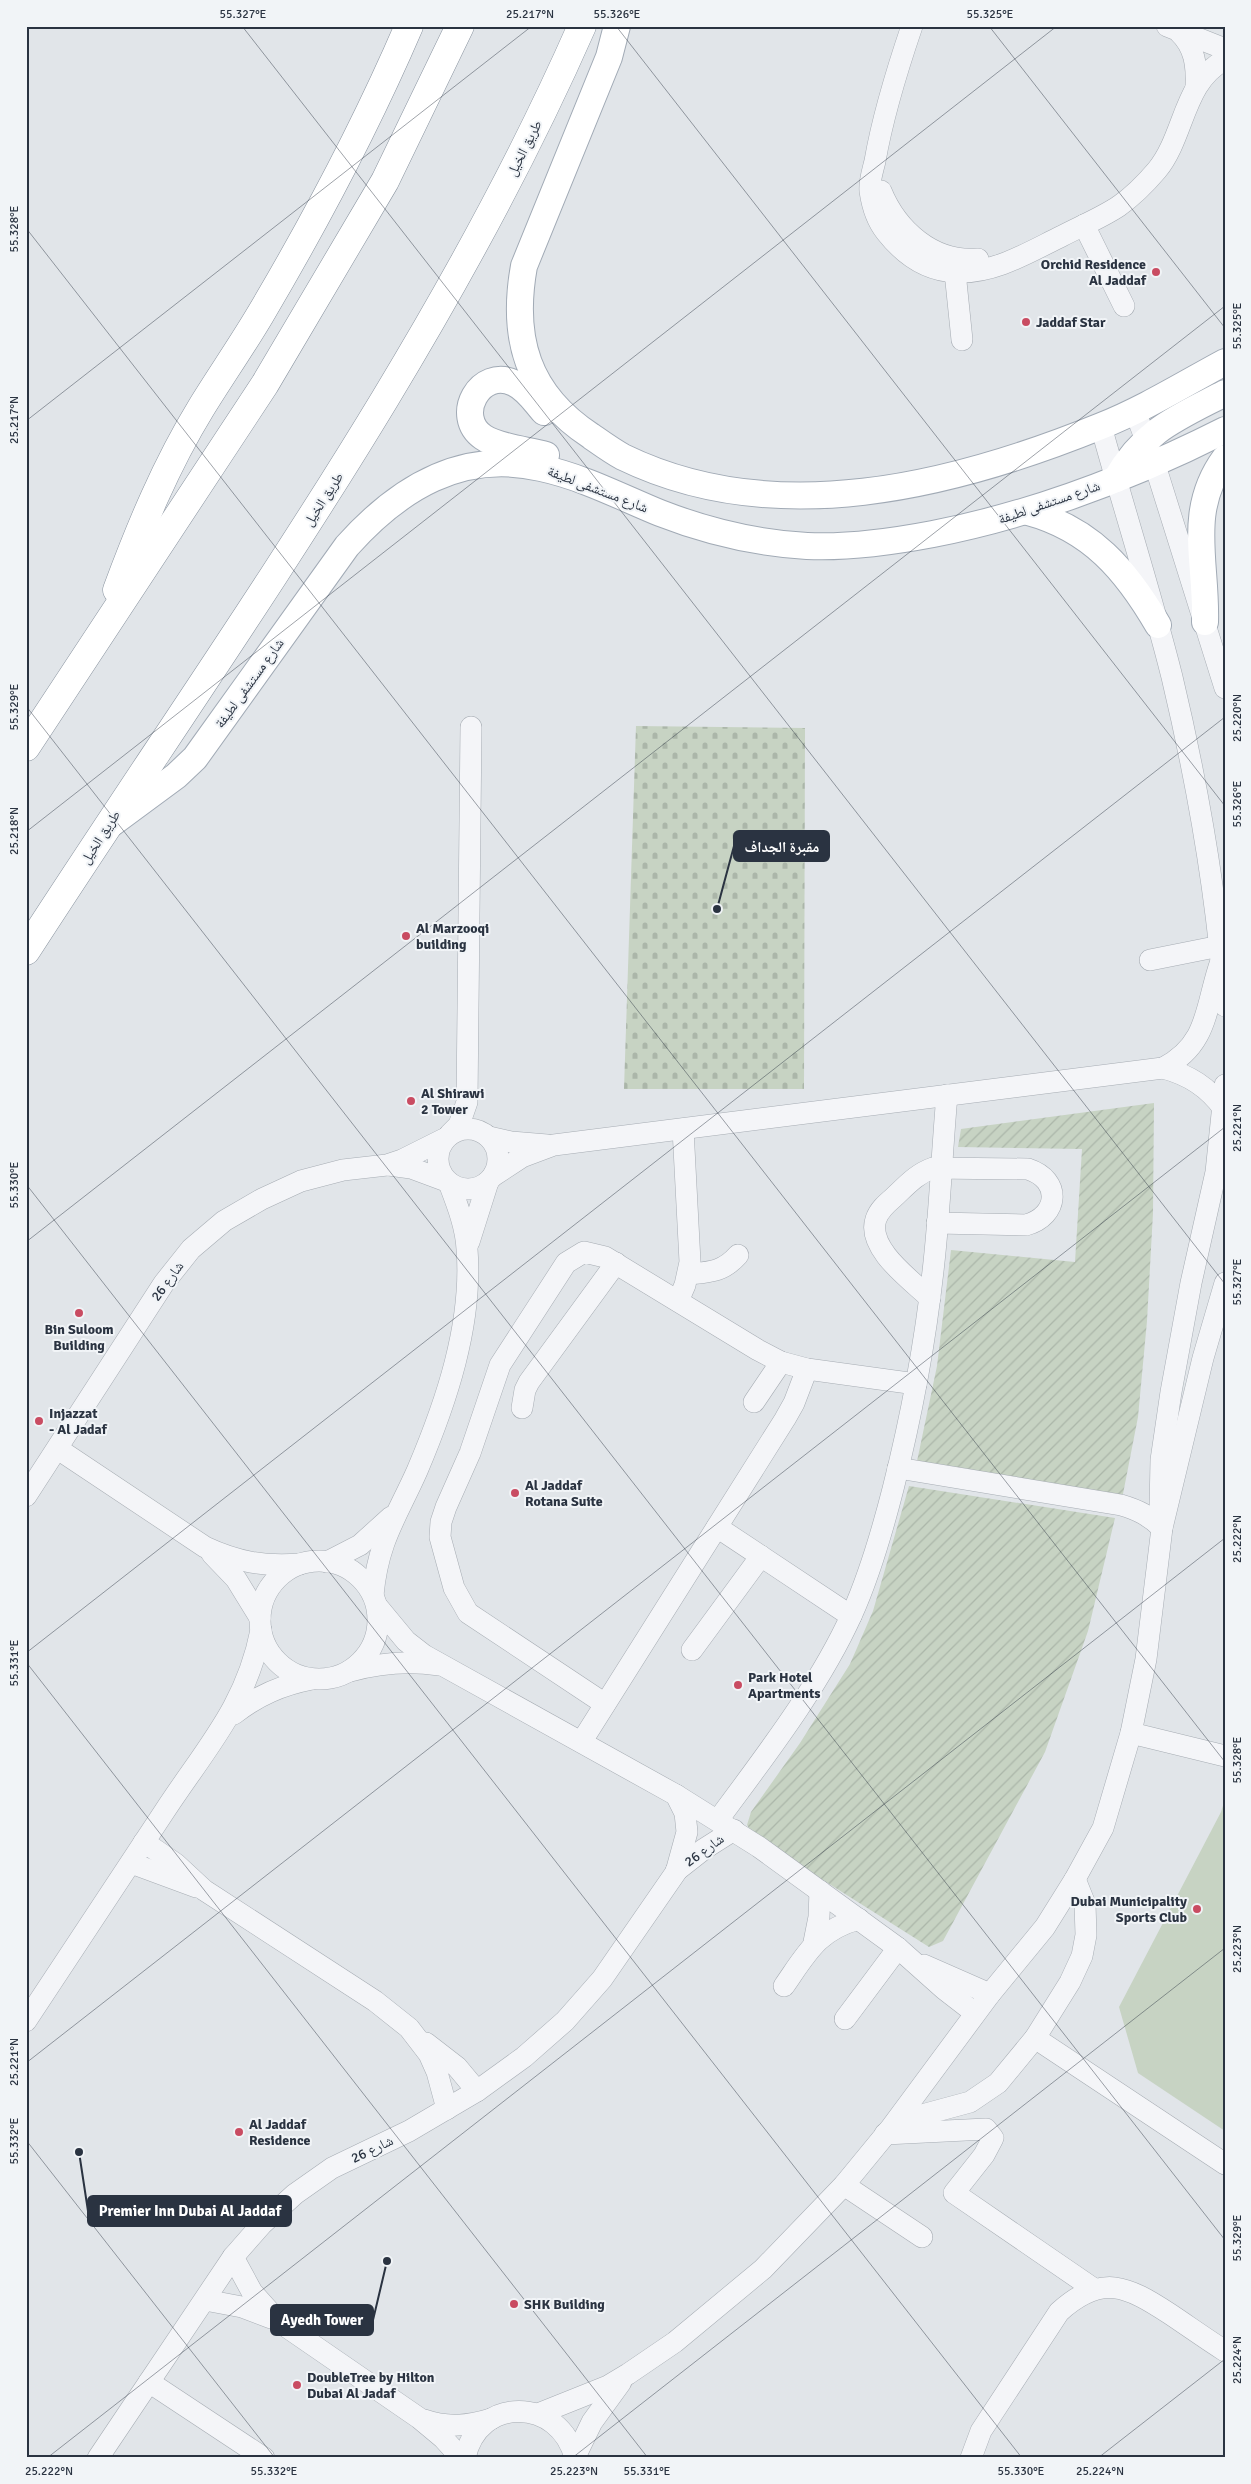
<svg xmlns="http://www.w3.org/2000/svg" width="1251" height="2484" viewBox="0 0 1251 2484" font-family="Signika,'Noto Naskh Arabic',sans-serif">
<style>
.cemetery{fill:url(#cemetery-stones)}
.garden{fill:url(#garden-furrows)}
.pitch{fill:#c7d3c3}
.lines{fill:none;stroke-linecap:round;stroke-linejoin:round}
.minor-casing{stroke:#a6acb3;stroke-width:22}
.major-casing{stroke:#a1aab5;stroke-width:28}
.highway-casing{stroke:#89939f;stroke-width:29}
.minor{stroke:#f4f5f8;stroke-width:21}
.major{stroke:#fff;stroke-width:26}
.highway{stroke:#fff;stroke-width:28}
.ticks{fill:none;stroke:#2a3341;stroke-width:1;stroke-opacity:0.45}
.poi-dot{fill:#c94c62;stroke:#f1f4f7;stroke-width:2}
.labels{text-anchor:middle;stroke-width:4;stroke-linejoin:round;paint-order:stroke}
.street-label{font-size:14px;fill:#2a3341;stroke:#f1f4f7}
.poi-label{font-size:14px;font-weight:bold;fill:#2a3341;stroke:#f1f4f7;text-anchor:start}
.leader{fill:none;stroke:#2a3341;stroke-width:2}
.callout-dot{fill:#2a3341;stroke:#f1f4f7;stroke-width:2}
.callout{fill:#2a3341;stroke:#2a3341;stroke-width:2}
.callout-label{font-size:15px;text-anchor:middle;font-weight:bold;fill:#fff}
.neatline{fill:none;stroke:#2a3341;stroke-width:2}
.ticks-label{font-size:12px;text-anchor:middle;fill:#2a3341}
</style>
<defs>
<pattern id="cemetery-stones" width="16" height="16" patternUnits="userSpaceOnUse" patternTransform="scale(1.25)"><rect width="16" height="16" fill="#c7d3c3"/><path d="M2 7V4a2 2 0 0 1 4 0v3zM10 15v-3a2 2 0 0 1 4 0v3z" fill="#abb6a9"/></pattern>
<pattern id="garden-furrows" width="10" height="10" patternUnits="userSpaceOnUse" patternTransform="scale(1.25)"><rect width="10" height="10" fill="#c7d3c3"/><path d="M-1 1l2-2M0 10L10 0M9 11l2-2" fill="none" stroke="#abb6a9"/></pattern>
</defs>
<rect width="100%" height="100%" fill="#e1e5e9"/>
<path class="cemetery" d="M636,726L805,728L804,1089H624Z"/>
<g class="garden">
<path d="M1154,1103L1153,1213L1147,1321L1138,1417L1122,1499L916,1466L937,1366L951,1250L1075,1262L1082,1149L958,1147L961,1129Z"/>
<path d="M909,1486L1115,1518L1088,1631L1045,1752L943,1941L929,1947L755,1837L747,1825L751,1812L800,1743L850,1664L873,1611Z"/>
</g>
<path class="pitch" d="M1225,1799V2131L1138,2073L1119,2007L1221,1812Z"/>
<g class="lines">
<defs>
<g id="minor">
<path d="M912,26C897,70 883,115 875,161C873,170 869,181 870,191C872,205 877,221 886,232C904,255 927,271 956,272C994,274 1029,252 1062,236C1081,226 1101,218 1119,206C1133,196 1146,183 1157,170C1185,136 1183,81 1225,60"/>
<path d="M1167,26L1225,49"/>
<path d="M1179,32C1195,47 1197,66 1196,87"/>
<path d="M881,191C897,230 933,263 978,259"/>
<path d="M1084,225L1124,306"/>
<path d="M955,272L962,340"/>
<path d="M1135,411L1154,462L1225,688"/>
<path d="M1101,426C1124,510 1151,593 1172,677C1198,786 1217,894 1225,1006"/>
<path d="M1150,960L1220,946"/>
<path d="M1163,1068C1189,1075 1208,1087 1224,1109"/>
<circle cx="468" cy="1159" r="30"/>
<path d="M450,1134L459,1125L467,1102L471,727"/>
<path d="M489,1137L511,1142L547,1145"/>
<path d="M389,1165L411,1168L446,1181"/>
<path d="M493,1176L522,1157L554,1145L1163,1068C1210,1044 1205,1005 1221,961"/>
<path d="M469,1242L488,1182"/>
<path d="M689,1274C710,1272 723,1272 738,1255"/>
<path d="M930,1298C911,1280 866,1248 876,1219C879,1210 886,1204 893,1198C906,1186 916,1174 933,1168L1028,1169C1062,1180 1059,1216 1026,1225L937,1223"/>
<path d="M678,1301L685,1285L690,1262L683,1129"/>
<path d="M754,1402L781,1362"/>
<path d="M522,1408L525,1390L529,1382L616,1263"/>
<path d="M58,1449L205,1547C237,1562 265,1567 300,1564"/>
<path d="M898,1468L1121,1505C1138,1510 1150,1516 1162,1528"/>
<path d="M26,1496L164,1283L191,1249L224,1221L262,1199L301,1181L343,1170L387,1165L402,1160L444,1139"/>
<path d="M1160,1509L1161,1460L1171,1392L1191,1283L1216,1172L1225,1085"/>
<path d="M717,1527L851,1616"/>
<path d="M212,1554L236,1579L260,1618"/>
<circle cx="319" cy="1620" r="59"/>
<path d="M327,1562L360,1545L391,1517"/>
<path d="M373,1595C378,1541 396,1518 417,1471C446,1403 473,1324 467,1249C466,1227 457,1204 449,1183"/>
<path d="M377,1606L406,1641L424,1655L676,1795L759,1847L898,1948L944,1989L975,2013"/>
<path d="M692,1650L761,1556"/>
<path d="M350,1671C380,1663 407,1660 438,1665"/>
<path d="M605,1704L468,1613L454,1588L440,1537L441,1522L446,1507L470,1453L500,1365L566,1263L584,1252L605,1257L758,1350L781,1362L807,1369L916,1384"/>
<path d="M234,1714C258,1695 282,1685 312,1679"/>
<path d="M1131,1733L1225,1756"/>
<path d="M582,1741L785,1419L794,1403L807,1369"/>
<path d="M718,1820C765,1756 819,1687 852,1614C870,1574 882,1532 893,1489C912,1414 926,1338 934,1262C940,1207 942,1151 947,1095"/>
<path d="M144,1842L176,1864L204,1890L375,2001L409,2028L429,2054L437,2072L447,2109"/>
<path d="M131,1863L196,1887"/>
<path d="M676,1871L704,1849L734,1830"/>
<path d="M814,1942L819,1917L820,1891"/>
<path d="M924,1965L990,1994"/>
<path d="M784,1986C807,1953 818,1930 859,1919"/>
<path d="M845,2019L898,1948"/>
<path d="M26,2021C72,1952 118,1882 164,1812C205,1749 246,1707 261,1630"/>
<path d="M1035,2038L1225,2164"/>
<path d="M426,2043L457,2067L477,2091"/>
<path d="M896,2122L970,2102L998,2083L1035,2038L1070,1982L1082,1956L1086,1935L1085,1904L1075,1879"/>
<path d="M885,2134L986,2129L993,2138L984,2155L954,2193L1094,2289"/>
<path d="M844,2185L922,2237"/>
<path d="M233,2257L252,2292L278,2321L419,2418L443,2438L461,2458"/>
<path d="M205,2300L242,2307L271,2318"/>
<path d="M149,2382L264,2458"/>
<path d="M538,2414L608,2386L628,2374L675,2342L763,2269L844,2185L890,2129L990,1994L1045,1927L1075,1879L1103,1828L1131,1733L1146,1659L1162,1528L1203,1358L1225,1283"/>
<path d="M424,2420C447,2428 468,2426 491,2419"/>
<path d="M575,2457L592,2422L621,2382"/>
<path d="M98,2458L233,2257L262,2224L295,2194L332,2168L409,2131L477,2091L524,2057L565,2021L602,1979L676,1872L687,1832L685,1813L676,1795"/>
<path d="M465,2458C478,2395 560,2397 575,2458"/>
<path d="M971,2458L981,2431L1059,2312C1102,2273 1127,2286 1170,2314C1188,2326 1206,2339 1225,2351"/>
</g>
<g id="major">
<path d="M617,26L609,57L524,266C511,338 527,394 591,436C601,443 612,451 623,457C775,531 953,486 1101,426C1144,409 1184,384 1225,362"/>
<path d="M544,412C535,402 527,389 514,383C480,367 453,416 483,437C497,447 528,450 546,455"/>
<path d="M1116,479C1144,430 1177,418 1225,393"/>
<path d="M1028,512C1091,529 1126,570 1158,625"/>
<path d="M1205,622C1207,562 1186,511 1225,458"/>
<path d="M111,824L176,776L195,758L347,546C398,489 461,449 541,468C583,477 621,497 660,513C706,531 757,543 807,546C849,548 891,542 933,534C1035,514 1132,477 1225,430"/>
</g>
<g id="highway">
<path d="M117,590C140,528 166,465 201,408C220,377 241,347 260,315C315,222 366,126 409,26"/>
<path d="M26,747L265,384L385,181L460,26"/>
<path d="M26,951C221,649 437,356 582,26"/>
</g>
</defs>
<use href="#minor" class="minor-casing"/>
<use href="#major" class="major-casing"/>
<use href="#highway" class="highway-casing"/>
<use href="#minor" class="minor"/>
<use href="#major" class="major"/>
<use href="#highway" class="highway"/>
</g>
<path class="ticks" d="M242,26L1225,1284M616,26L1225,806M989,26L1225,328M26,228L1225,1762M26,421L532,26M26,706L1225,2240M26,832L1057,26M26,1184L1022,2458M26,1242L1225,306M26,1653L1225,717M26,1662L648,2458M26,2063L1225,1127M26,2140L275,2458M47,2458L1225,1538M572,2458L1225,1948M1098,2458L1225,2359"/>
<g class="poi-dot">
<circle cx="1156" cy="272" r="5"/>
<circle cx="1026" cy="322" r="5"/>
<circle cx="406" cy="936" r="5"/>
<circle cx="411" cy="1101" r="5"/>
<circle cx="79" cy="1313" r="5"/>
<circle cx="39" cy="1421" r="5"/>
<circle cx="515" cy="1493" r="5"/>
<circle cx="738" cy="1685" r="5"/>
<circle cx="1197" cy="1909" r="5"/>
<circle cx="239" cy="2132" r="5"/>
<circle cx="514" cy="2304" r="5"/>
<circle cx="297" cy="2385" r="5"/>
</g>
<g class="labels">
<g class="street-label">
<text transform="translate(524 148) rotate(-63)" y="5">طريق الخيل</text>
<text transform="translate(598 489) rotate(21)" y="5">شارع مستشفى لطيفة</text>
<text transform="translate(323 499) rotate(-57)" y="5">طريق الخيل</text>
<text transform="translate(1049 502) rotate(-19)" y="5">شارع مستشفى لطيفة</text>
<text transform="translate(249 683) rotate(-54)" y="5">شارع مستشفى لطيفة</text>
<text transform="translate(100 837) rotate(-57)" y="5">طريق الخيل</text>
<text transform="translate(167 1281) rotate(-54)" y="5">شارع 26</text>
<text transform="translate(704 1850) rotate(-36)" y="5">شارع 26</text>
<text transform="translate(372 2149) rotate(-26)" y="5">شارع 26</text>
</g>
<g class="poi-label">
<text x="1146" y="269" text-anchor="end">Orchid Residence<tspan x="1146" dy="16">Al Jaddaf</tspan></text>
<text x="1036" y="327">Jaddaf Star</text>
<text x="416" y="933">Al Marzooqi<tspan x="416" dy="16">building</tspan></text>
<text x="421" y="1098">Al Shirawi<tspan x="421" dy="16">2 Tower</tspan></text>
<text x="79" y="1334" text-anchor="middle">Bin Suloom<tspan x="79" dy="16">Building</tspan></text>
<text x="49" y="1418">Injazzat<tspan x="49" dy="16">- Al Jadaf</tspan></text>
<text x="525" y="1490">Al Jaddaf<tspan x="525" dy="16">Rotana Suite</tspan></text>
<text x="748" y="1682">Park Hotel<tspan x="748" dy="16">Apartments</tspan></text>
<text x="1187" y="1906" text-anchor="end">Dubai Municipality<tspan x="1187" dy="16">Sports Club</tspan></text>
<text x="249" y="2129">Al Jaddaf<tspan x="249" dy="16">Residence</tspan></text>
<text x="524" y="2309">SHK Building</text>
<text x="307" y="2382">DoubleTree by Hilton<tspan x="307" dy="16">Dubai Al Jadaf</tspan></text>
</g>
</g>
<path class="leader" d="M717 909L734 846M79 2152L88 2211M387 2261L373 2320"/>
<g class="callout-dot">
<circle cx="717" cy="909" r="5"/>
<circle cx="79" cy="2152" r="5"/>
<circle cx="387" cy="2261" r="5"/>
</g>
<g class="callout">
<rect x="734" y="831" width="95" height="30" rx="5"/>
<rect x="88" y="2196" width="203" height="30" rx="5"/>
<rect x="271" y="2305" width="102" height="30" rx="5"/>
</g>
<g class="callout-label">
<text x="782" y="852">مقبرة الجداف</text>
<text x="190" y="2216">Premier Inn Dubai Al Jaddaf</text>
<text x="322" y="2325">Ayedh Tower</text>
</g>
<rect width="1251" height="2484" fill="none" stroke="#f1f4f7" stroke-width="55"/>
<rect x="28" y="28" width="1196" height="2428" class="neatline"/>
<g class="ticks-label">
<text x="243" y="18">55.327°E</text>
<text x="530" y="18">25.217°N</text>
<text x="617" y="18">55.326°E</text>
<text x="990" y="18">55.325°E</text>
<text transform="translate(14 229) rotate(-90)" y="4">55.328°E</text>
<text transform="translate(1237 326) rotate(-90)" y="4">55.325°E</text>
<text transform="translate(14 420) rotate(-90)" y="4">25.217°N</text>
<text transform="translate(14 707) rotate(-90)" y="4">55.329°E</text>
<text transform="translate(1237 718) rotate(-90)" y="4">25.220°N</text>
<text transform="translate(1237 804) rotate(-90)" y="4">55.326°E</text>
<text transform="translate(14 831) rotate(-90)" y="4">25.218°N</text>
<text transform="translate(1237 1128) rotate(-90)" y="4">25.221°N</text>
<text transform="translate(14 1185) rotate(-90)" y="4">55.330°E</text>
<text transform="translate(1237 1282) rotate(-90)" y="4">55.327°E</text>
<text transform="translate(1237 1539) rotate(-90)" y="4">25.222°N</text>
<text transform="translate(14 1663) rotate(-90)" y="4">55.331°E</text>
<text transform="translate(1237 1760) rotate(-90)" y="4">55.328°E</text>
<text transform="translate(1237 1949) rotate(-90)" y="4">25.223°N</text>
<text transform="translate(14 2062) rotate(-90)" y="4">25.221°N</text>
<text transform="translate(14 2141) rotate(-90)" y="4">55.332°E</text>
<text transform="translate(1237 2238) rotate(-90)" y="4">55.329°E</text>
<text transform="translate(1237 2360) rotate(-90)" y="4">25.224°N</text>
<text x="49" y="2475">25.222°N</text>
<text x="274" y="2475">55.332°E</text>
<text x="574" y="2475">25.223°N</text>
<text x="647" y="2475">55.331°E</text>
<text x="1021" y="2475">55.330°E</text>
<text x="1100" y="2475">25.224°N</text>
</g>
</svg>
